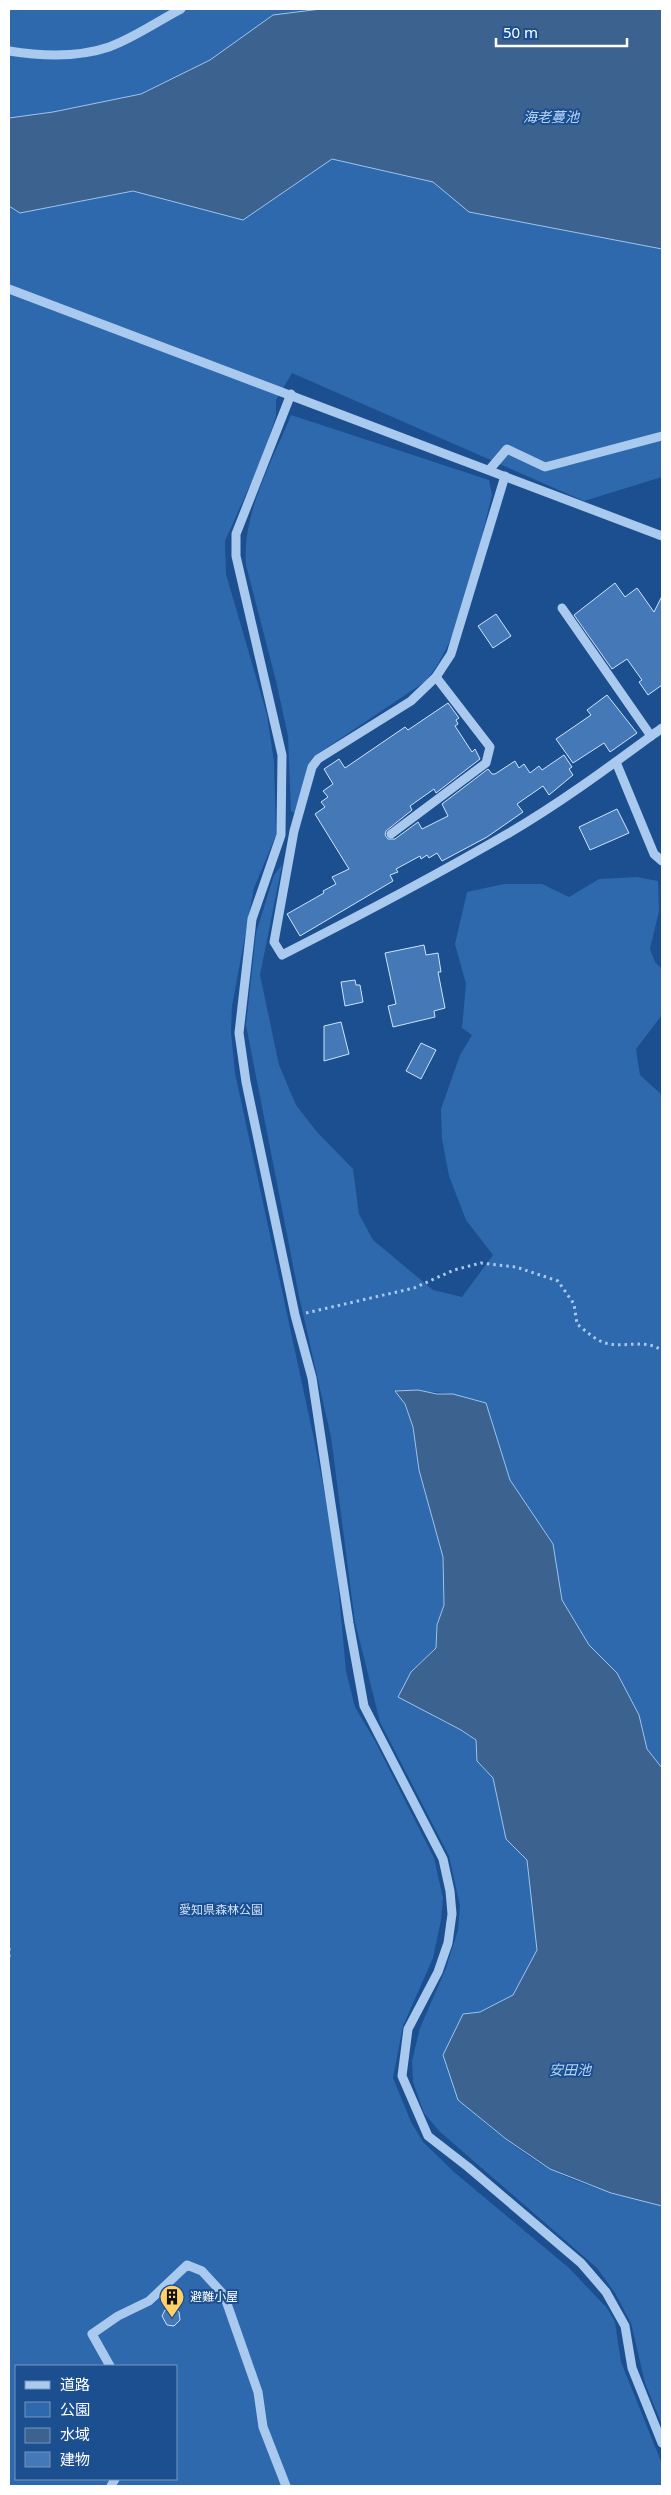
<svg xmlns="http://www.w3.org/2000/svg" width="671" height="2495" viewBox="0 0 671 2495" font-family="'Noto Sans','Noto Sans JP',sans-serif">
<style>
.green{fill:#2e69ad;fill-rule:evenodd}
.water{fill:#3c6290;stroke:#9cc4f0}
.building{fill:#4478b7;stroke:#cfe3fa}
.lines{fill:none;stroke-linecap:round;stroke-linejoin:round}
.path{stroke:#a9c9ee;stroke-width:3;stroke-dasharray:2.5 4;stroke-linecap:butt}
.minor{stroke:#a9c9ee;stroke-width:9}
.labels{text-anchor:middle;stroke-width:4;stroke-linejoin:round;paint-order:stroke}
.park-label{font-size:12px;fill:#cfe3fa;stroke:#1b4f8f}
.poi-label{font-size:12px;fill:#fff;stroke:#1b4f8f;text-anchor:start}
.water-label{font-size:14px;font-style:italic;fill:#b5d3f5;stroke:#1b4f8f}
</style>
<rect width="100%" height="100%" fill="#1b4f8f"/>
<g class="green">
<path d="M9,9H662V477L584,501L292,373L276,400V416L263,456L225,541L226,574L267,715L274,762L276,835L254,888L232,1006L231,1032L235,1073L314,1439L334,1540L346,1671L355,1707L375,1741L434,1858L443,1898L441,1920L433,1958L403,2026L393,2078L411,2122L423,2142L454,2172L569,2268L607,2308L615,2322L621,2362L662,2464V2486H9ZM16,2366H176V2479H16Z"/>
<path d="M291,415L489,480L492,495C476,556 465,632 426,681L313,757L294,813L291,811L288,736L276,681L246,565C242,513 272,462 291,415Z"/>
<path d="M282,865L260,975L279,1065L296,1105L317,1132L353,1169L359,1214L373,1240L433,1290L462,1297L493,1255L466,1220L449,1176L442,1139L441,1109L460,1055L472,1035L462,1028L466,984L455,944L467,892L504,884H542L569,897L599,879L637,877L658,881L659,911L650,949L655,962L662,969V1015L636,1049L640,1075L662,1095V1768L647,1749L639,1715L617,1673L589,1645L562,1600L553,1544L510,1480L486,1403C459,1395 429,1387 401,1395L413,1427L419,1470L443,1557L444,1605L437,1625L436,1648L411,1672L437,1718L461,1730L476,1740L477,1761L493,1777L506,1839L527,1860L537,1951L513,1995L480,2012L463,2014L458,2100C487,2124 516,2150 550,2169C584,2187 625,2196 662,2206V2425L645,2383L631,2323L615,2293L597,2268L439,2131L424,2113L413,2082L412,2061L420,2028L446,1968L458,1930L460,1906L449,1856L380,1722L355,1622L331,1437L299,1296L246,1025L256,933L274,875Z"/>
</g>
<g class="water">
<path d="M321,9H662V249L469,212L433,182L332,159L243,220L133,191L20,213L9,206V118L53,112L141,94L210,60L273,15Z"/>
<path d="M418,1390L437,1394H453L486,1403L510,1480L553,1544L562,1600L589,1645L617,1673L639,1715L647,1749L662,1768V2206L611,2193L550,2169L506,2139L458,2100L443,2055L463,2014L480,2012L513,1995L537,1950L527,1860L506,1839L493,1778L477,1761L476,1740L461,1730L398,1697L411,1672L436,1648L437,1625L444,1605L443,1557L419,1470L413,1427L405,1404L395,1391Z"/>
</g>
<g class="building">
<path d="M615,583L625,597L637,588L654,612L662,596V685L648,695L639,682L642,680L627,659L612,669L574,615Z"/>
<path d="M496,614L511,636L493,648L478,626Z"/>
<path d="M607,695L637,733L610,752L604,743L573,763L556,739L591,715L587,710Z"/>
<path d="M448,703L459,718L456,720L458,724L455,726L472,752L475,749L480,759L436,793L434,789L410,806L412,810L386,831L385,835L388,839H395L418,822L422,829L448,816L442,804L488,769L492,774H495L515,761L519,768L524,764L530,773L539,766L542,770L564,755L572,767L569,769L573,775L549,795L543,786L517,804L523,812L487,837L442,861L437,853L429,858L427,855L421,859L420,856L396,869L398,872L390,875L393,881L300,936L287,914L324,893L323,891L336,884L332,877L349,869L315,814L325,807L321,802L328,797L323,791L333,784L324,769L339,759L345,768L405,727L408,730Z"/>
<path d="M617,809L629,833L590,850L579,827Z"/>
<path d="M424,945L426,955L438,953L441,972H438L445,1008L434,1011L435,1017L393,1027L388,1006L396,1004L385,953Z"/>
<path d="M355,980L356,985H360L363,1002L345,1006L341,982Z"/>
<path d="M341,1022L349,1054L324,1061V1026Z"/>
<path d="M421,1043L436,1050L421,1079L406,1071Z"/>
<path d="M173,2308L179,2312L180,2320L174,2326L167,2325L162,2316L165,2310Z"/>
</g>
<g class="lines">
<g class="path">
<path d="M306,1313L414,1288L454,1270L481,1263L516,1267L558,1281L574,1304L577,1324C586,1331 598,1343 610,1344C628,1347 648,1339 662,1351"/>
<path d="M9,1948V1961"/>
</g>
<g class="minor">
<path d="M9,51C41,56 77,58 109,47C134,38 158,21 181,9"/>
<path d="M9,289L662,536"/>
<path d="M291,394L236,534V556L282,755L281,835L252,919L239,1033L246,1082L295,1315L312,1378L349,1623L364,1706L443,1859L450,1891L452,1914L448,1943L438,1972L408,2029L402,2076L428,2136L468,2167L581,2263L606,2292L625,2326L632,2368L662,2443"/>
<path d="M490,469L507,449L545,467L662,436"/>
<path d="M505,476L451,654L436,677L411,701L318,759L312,767L294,831L274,942L282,955C359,916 435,876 509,833C562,802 613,764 662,728"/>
<path d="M562,608L651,736"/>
<path d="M616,762L654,854L662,861"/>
<path d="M391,834L486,763L490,747L436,677"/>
<path d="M110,2366L92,2334L118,2316L149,2301L187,2265L202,2271L224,2295L258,2392L263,2427L286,2486"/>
<path d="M111,2486L115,2479"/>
</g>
</g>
<defs>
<symbol id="building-pin" viewBox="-11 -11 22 30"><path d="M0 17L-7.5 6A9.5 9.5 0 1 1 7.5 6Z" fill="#ffd166" stroke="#1b4f8f"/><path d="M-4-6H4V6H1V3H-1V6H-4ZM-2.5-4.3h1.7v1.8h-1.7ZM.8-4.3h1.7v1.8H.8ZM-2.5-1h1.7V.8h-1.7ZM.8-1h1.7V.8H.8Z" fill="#111"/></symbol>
</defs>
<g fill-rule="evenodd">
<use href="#building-pin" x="158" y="2283" width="28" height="38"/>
</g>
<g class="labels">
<g class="park-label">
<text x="221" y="1914">愛知県森林公園</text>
</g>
<g class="poi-label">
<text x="190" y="2301">避難小屋</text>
</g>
<g class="water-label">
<text x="551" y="122">海老蔓池</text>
<text x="570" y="2075">安田池</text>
</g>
</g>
<rect width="671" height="2495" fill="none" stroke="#ffffff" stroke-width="20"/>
<rect x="15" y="2365" width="162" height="115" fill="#1b4f8f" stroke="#7695bc"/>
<rect x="25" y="2381" width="25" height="8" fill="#a9c9ee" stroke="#7695bc"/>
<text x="60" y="2390" font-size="15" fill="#ffffff">道路</text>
<rect x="25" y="2402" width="25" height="15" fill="#2e69ad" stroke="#7695bc"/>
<text x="60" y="2415" font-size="15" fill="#ffffff">公園</text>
<rect x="25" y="2428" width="25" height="15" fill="#3c6290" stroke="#7695bc"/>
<text x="60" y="2440" font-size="15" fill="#ffffff">水域</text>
<rect x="25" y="2452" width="25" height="15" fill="#4478b7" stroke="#7695bc"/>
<text x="60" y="2465" font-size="15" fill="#ffffff">建物</text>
<path d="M496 38v8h131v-8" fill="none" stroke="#ffffff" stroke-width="2.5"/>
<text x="503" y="38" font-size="15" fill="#ffffff" stroke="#1b4f8f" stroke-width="4" paint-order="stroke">50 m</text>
</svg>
